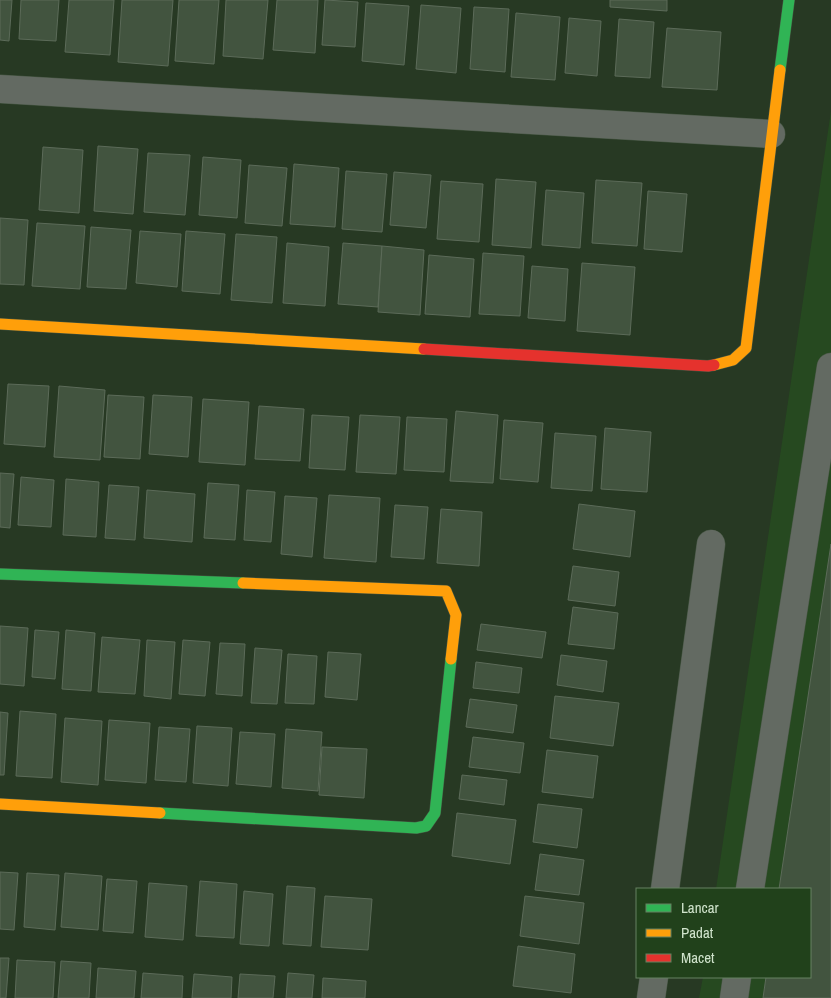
<svg xmlns="http://www.w3.org/2000/svg" width="831" height="998" viewBox="0 0 831 998" font-family="'Archivo Narrow',sans-serif">
<style>
.built{fill:#264920}
.building{fill:#42543f;stroke:#5c6b59}
.lines{fill:none;stroke-linecap:round;stroke-linejoin:round}
.street-casing{stroke:#465643;stroke-width:29}
.fast-casing{stroke:#465643;stroke-width:12}
.slow-casing{stroke:#465643;stroke-width:12}
.jam-casing{stroke:#465643;stroke-width:12}
.street{stroke:#636a62;stroke-width:28}
.fast{stroke:#30b455;stroke-width:11}
.slow{stroke:#ff9f0a;stroke-width:11}
.jam{stroke:#e5322d;stroke-width:11}
</style>
<rect width="100%" height="100%" fill="#273923"/>
<path class="built" d="M831,111V998H699L703,977H810V889H716Z"/>
<g class="building">
<path d="M0,0H12L9,41L0,40Z"/>
<path d="M21,0H59L56,41L19,39Z"/>
<path d="M69,0H114L110,55L65,52Z"/>
<path d="M122,0H173L168,66L118,62Z"/>
<path d="M179,0H219L214,64L175,61Z"/>
<path d="M226,0H268L263,59L223,56Z"/>
<path d="M277,0H318L315,53L273,50Z"/>
<path d="M325,0L358,2L355,47L322,45Z"/>
<path d="M610,0H667V11L610,7Z"/>
<path d="M366,3L409,6L404,65L362,61Z"/>
<path d="M421,5L461,8L456,73L416,69Z"/>
<path d="M474,7L509,9L505,72L470,69Z"/>
<path d="M516,13L560,17L555,80L511,77Z"/>
<path d="M569,18L601,21L597,76L565,73Z"/>
<path d="M619,19L654,22L650,78L615,76Z"/>
<path d="M667,28L721,32L717,90L662,87Z"/>
<path d="M98,146L138,149L133,214L94,211Z"/>
<path d="M43,147L83,150L79,213L39,210Z"/>
<path d="M148,153L190,155L185,215L144,212Z"/>
<path d="M203,157L241,160L237,218L199,215Z"/>
<path d="M294,164L339,168L335,227L290,224Z"/>
<path d="M249,165L287,168L282,226L245,223Z"/>
<path d="M346,171L387,174L382,232L342,229Z"/>
<path d="M394,172L431,175L426,228L390,225Z"/>
<path d="M496,179L536,182L531,248L492,245Z"/>
<path d="M596,180L642,183L637,246L592,243Z"/>
<path d="M441,181L483,184L479,242L437,239Z"/>
<path d="M546,190L584,193L580,248L542,245Z"/>
<path d="M648,191L687,194L682,252L644,249Z"/>
<path d="M0,218L28,220L24,285L0,284Z"/>
<path d="M37,223L85,226L80,289L32,286Z"/>
<path d="M91,227L131,230L126,289L87,287Z"/>
<path d="M140,231L181,234L177,287L136,283Z"/>
<path d="M186,231L225,234L220,294L182,291Z"/>
<path d="M236,234L277,237L272,303L231,300Z"/>
<path d="M287,243L329,247L325,306L283,303Z"/>
<path d="M343,243L382,246L378,307L338,304Z"/>
<path d="M382,246L424,250L420,315L378,312Z"/>
<path d="M483,253L524,256L520,316L479,314Z"/>
<path d="M429,255L474,259L470,317L425,314Z"/>
<path d="M582,263L635,267L630,335L577,331Z"/>
<path d="M532,266L568,269L565,321L528,318Z"/>
<path d="M8,384L49,386L45,447L4,444Z"/>
<path d="M59,386L105,390L100,460L54,457Z"/>
<path d="M108,395L144,397L140,459L104,457Z"/>
<path d="M153,395L192,397L188,457L149,454Z"/>
<path d="M203,399L249,402L245,465L199,462Z"/>
<path d="M259,406L304,409L300,461L255,459Z"/>
<path d="M456,411L498,415L493,483L450,481Z"/>
<path d="M312,415L349,417L345,470L309,468Z"/>
<path d="M360,415L400,417L396,474L356,472Z"/>
<path d="M407,417L447,419L444,472L404,470Z"/>
<path d="M504,420L543,423L538,482L500,479Z"/>
<path d="M605,428L651,432L647,492L601,489Z"/>
<path d="M555,433L596,436L592,491L551,488Z"/>
<path d="M0,473L14,474L10,528L0,527Z"/>
<path d="M21,477L54,480L51,527L18,525Z"/>
<path d="M66,479L99,482L96,537L63,535Z"/>
<path d="M208,483L239,485L235,540L204,538Z"/>
<path d="M109,485L139,487L135,540L105,538Z"/>
<path d="M147,490L195,494L192,542L144,538Z"/>
<path d="M247,490L275,492L271,542L244,540Z"/>
<path d="M329,495L380,498L376,562L324,558Z"/>
<path d="M285,496L317,498L312,557L281,554Z"/>
<path d="M579,504L635,511L630,557L573,549Z"/>
<path d="M395,505L428,507L424,559L391,557Z"/>
<path d="M441,509L482,512L479,566L437,563Z"/>
<path d="M831,544V998H763L766,977H810V889H779Z"/>
<path d="M573,566L619,572L615,606L568,600Z"/>
<path d="M573,607L618,613L614,649L568,644Z"/>
<path d="M481,624L546,632L542,658L477,650Z"/>
<path d="M0,626L28,628L24,686L0,684Z"/>
<path d="M35,630L59,632L55,679L32,677Z"/>
<path d="M66,630L95,633L91,691L62,689Z"/>
<path d="M102,637L140,640L135,694L98,692Z"/>
<path d="M147,640L175,642L171,699L144,696Z"/>
<path d="M183,640L210,642L205,696L179,694Z"/>
<path d="M220,643L245,644L242,696L216,694Z"/>
<path d="M255,648L282,650L277,704L251,703Z"/>
<path d="M328,652L361,654L357,700L325,697Z"/>
<path d="M288,654L317,656L314,704L285,703Z"/>
<path d="M561,655L607,661L603,692L557,685Z"/>
<path d="M476,662L522,668L519,693L473,688Z"/>
<path d="M555,696L619,703L613,746L550,738Z"/>
<path d="M470,699L517,705L513,733L466,727Z"/>
<path d="M20,711L56,714L52,778L16,776Z"/>
<path d="M0,712L8,713L4,775H0Z"/>
<path d="M65,718L102,721L98,785L61,782Z"/>
<path d="M109,720L150,723L146,783L105,780Z"/>
<path d="M197,726L232,728L228,786L193,783Z"/>
<path d="M159,727L190,729L186,782L155,780Z"/>
<path d="M286,729L322,732L318,791L282,788Z"/>
<path d="M240,732L275,734L271,787L236,784Z"/>
<path d="M473,737L524,743L520,773L469,767Z"/>
<path d="M322,747L367,749L364,798L319,795Z"/>
<path d="M547,750L598,756L593,798L542,792Z"/>
<path d="M462,775L507,780L504,805L459,799Z"/>
<path d="M538,804L582,809L577,848L533,842Z"/>
<path d="M457,813L516,820L510,864L452,856Z"/>
<path d="M540,854L584,860L579,895L535,890Z"/>
<path d="M0,872L18,873L14,930L0,929Z"/>
<path d="M27,873L59,875L55,930L24,927Z"/>
<path d="M65,873L102,876L98,930L61,927Z"/>
<path d="M107,879L137,881L133,933L103,931Z"/>
<path d="M200,881L237,884L234,938L196,936Z"/>
<path d="M149,883L187,886L183,940L145,937Z"/>
<path d="M287,886L315,888L311,946L283,944Z"/>
<path d="M244,891L273,894L269,946L240,944Z"/>
<path d="M325,896L372,899L368,950L321,947Z"/>
<path d="M525,896L584,903L579,944L520,936Z"/>
<path d="M518,946L575,954L571,993L513,986Z"/>
<path d="M0,958H9L6,998H0Z"/>
<path d="M17,960L55,962L53,998H15Z"/>
<path d="M61,961L91,963L89,998H58Z"/>
<path d="M98,968L136,971L134,998H96Z"/>
<path d="M143,973L183,976L182,998H141Z"/>
<path d="M288,973L314,975L312,998H286Z"/>
<path d="M194,974L232,977L231,998H192Z"/>
<path d="M240,974L275,976L273,998H238Z"/>
<path d="M323,978L366,981L365,998H322Z"/>
</g>
<g class="lines">
<defs>
<g id="street">
<path d="M0,89L771,134"/>
<path d="M665,889L711,544"/>
<path d="M750,889L831,367"/>
<path d="M651,998L654,977"/>
<path d="M734,998L737,977"/>
</g>
<g id="fast">
<path d="M780,70L789,0"/>
<path d="M0,574L243,583"/>
<path d="M160,813L416,828L426,826L435,813L451,659"/>
</g>
<g id="slow">
<path d="M0,324L424,349"/>
<path d="M714,365L733,360L746,348L780,70"/>
<path d="M243,583L446,591L456,615L451,659"/>
<path d="M0,804L160,813"/>
</g>
<path id="jam" d="M424,349L708,366L714,365"/>
</defs>
<use href="#street" class="street-casing"/>
<use href="#fast" class="fast-casing"/>
<use href="#slow" class="slow-casing"/>
<use href="#jam" class="jam-casing"/>
<use href="#street" class="street"/>
<use href="#fast" class="fast"/>
<use href="#slow" class="slow"/>
<use href="#jam" class="jam"/>
</g>
<rect x="636" y="888" width="175" height="90" fill="#21411b" stroke="#678262"/>
<rect x="646" y="904" width="25" height="8" fill="#30b455" stroke="#678262"/>
<text x="681" y="913" font-size="15" fill="#d0e3cc">Lancar</text>
<rect x="646" y="929" width="25" height="8" fill="#ff9f0a" stroke="#678262"/>
<text x="681" y="938" font-size="15" fill="#d0e3cc">Padat</text>
<rect x="646" y="954" width="25" height="8" fill="#e5322d" stroke="#678262"/>
<text x="681" y="963" font-size="15" fill="#d0e3cc">Macet</text>
</svg>
